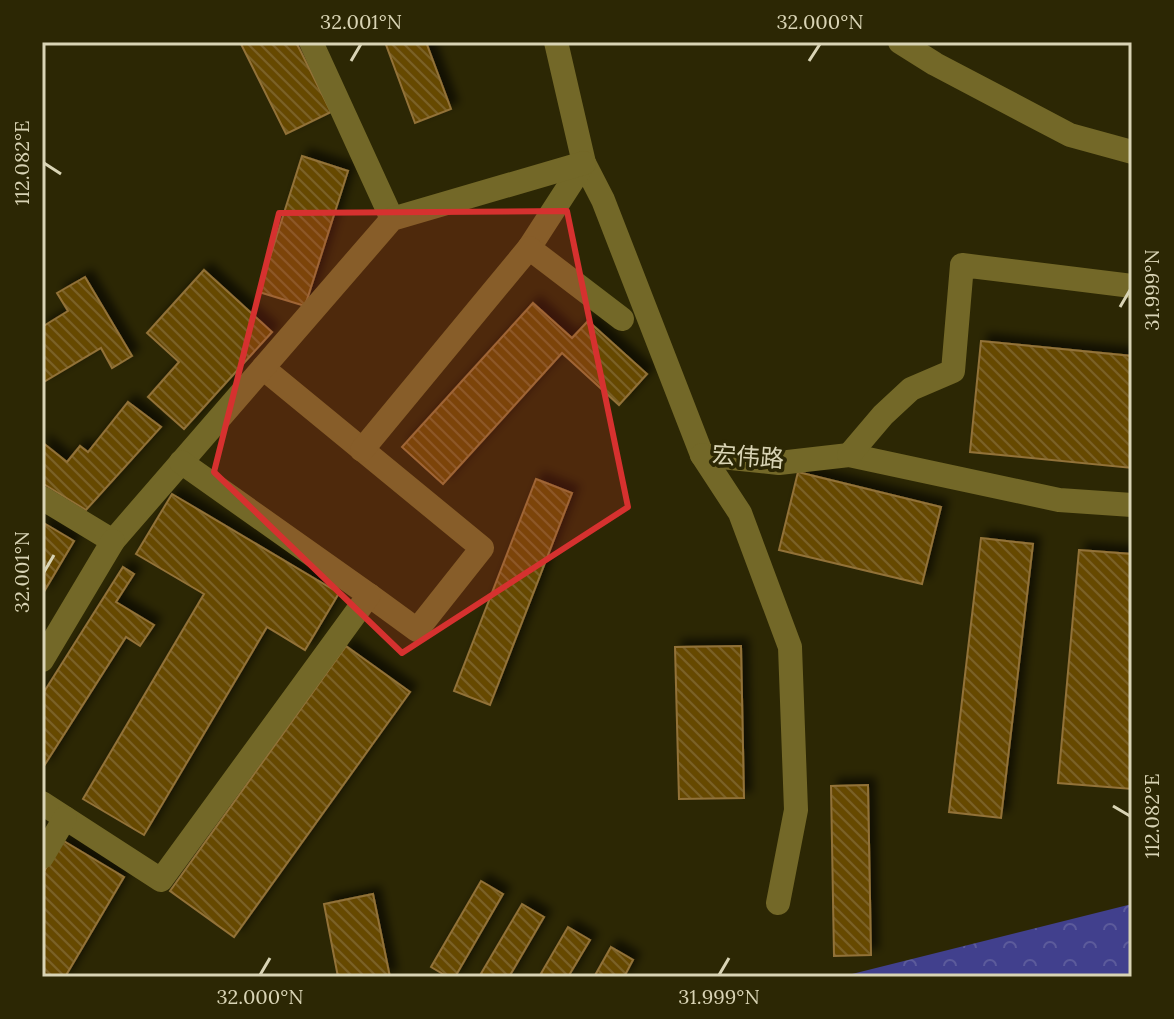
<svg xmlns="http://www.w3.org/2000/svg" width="1174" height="1019" viewBox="0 0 1174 1019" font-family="Lora,'Noto Sans SC',serif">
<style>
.forest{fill:url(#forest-crowns)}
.building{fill:url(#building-back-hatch);stroke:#927239;stroke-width:2;filter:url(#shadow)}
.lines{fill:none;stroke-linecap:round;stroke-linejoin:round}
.minor{stroke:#736828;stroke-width:24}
.marked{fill:#d6312f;fill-opacity:0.2;stroke:#d6312f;stroke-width:6;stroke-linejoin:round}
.ticks{fill:none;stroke:#d9d4b5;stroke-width:3}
.labels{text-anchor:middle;stroke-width:7;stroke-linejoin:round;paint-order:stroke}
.street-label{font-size:24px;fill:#d9d4b5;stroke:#2c2704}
.neatline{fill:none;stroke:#d9d4b5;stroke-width:3}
.ticks-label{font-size:20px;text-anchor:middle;fill:#d9d4b5}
</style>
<defs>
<pattern id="forest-crowns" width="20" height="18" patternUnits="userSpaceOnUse" patternTransform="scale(2)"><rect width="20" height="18" fill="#41408d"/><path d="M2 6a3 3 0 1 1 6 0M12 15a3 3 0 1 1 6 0" fill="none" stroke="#5c5b9b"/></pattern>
<pattern id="building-back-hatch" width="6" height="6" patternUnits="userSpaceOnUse" patternTransform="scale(2)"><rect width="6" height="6" fill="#664805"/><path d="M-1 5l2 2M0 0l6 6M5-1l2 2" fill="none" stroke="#7b6227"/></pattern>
<filter id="shadow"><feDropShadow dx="7" dy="-7" stdDeviation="4" flood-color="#0009"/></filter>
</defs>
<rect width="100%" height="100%" fill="#2c2704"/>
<path class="forest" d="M1132,904V977H840Z"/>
<g class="building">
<path d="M240,42H296L331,112L286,134Z"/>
<path d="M385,42H426L451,109L415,123Z"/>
<path d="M302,156L348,171L305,306L259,292Z"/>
<path d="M204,270L272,332L184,429L148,397L179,362L147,333Z"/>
<path d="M85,277L132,356L112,368L101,348L42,383V327L68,311L57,293Z"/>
<path d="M533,303L572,338L588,321L647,374L619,405L562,353L443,484L402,447Z"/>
<path d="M981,341L1132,356V468L970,452Z"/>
<path d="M128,402L161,427L86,510L42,483V442L67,462L80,446L88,452Z"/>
<path d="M798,472L941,507L922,584L779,550Z"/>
<path d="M536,479L572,493L490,705L454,691Z"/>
<path d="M172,494L339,593L305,650L267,627L144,835L83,799L204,594L136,554Z"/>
<path d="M42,522L74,541L42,595Z"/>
<path d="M981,538L1033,544L1001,818L949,812Z"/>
<path d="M1079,550L1132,554V789L1058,783Z"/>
<path d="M123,567L134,574L116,602L154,625L140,646L126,637L42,769V695Z"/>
<path d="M346,646L410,692L234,937L170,891Z"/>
<path d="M741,646L744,798L679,799L675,647Z"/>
<path d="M868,785L871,955L834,956L831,786Z"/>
<path d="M62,840L124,877L65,977H42V875Z"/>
<path d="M481,881L503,894L455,977H448L431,967Z"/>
<path d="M373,894L390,977H338L324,904Z"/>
<path d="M522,904L544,917L509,977H479Z"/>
<path d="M568,927L590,940L568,977H539Z"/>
<path d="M611,947L633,960L624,977H594Z"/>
</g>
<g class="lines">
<g class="minor">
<path d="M311,42L392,219"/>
<path d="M556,42L584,163L603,200L702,455L779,463L849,455L1059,500L1132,505"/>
<path d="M900,42L935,64L1070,135L1132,152"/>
<path d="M529,248L584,163"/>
<path d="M263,368L482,548L417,630L369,595"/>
<path d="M362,450L529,248L622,319"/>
<path d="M702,455L740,513L790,647L796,810L778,903"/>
<path d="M849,455L883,415L911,389L953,371L962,265L1132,286"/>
<path d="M42,498L113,541L392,219L584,163"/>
<path d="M42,660L113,541"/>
<path d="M42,803L161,880L369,595L181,462"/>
<path d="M42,857L65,818"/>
</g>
</g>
<path class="marked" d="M567,211L628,507L402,653L214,472L279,213Z"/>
<path class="ticks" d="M351,61L361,44M809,61L820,44M44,163L61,174M1120,307L1130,290M44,572L54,555M1113,806L1130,816M260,975L270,958M719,975L729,958"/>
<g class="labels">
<g class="street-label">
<text transform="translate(748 457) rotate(4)" y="8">宏伟路</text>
</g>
</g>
<rect width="1174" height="1019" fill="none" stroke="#2c2704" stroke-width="88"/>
<rect x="44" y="44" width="1086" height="931" class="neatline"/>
<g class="ticks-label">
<text x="361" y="29">32.001°N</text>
<text x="820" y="29">32.000°N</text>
<text transform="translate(22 163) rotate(-90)" y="7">112.082°E</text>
<text transform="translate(1152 290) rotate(-90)" y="7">31.999°N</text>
<text transform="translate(22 572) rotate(-90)" y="7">32.001°N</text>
<text transform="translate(1152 816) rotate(-90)" y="7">112.082°E</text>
<text x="260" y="1004">32.000°N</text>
<text x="719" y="1004">31.999°N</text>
</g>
</svg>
